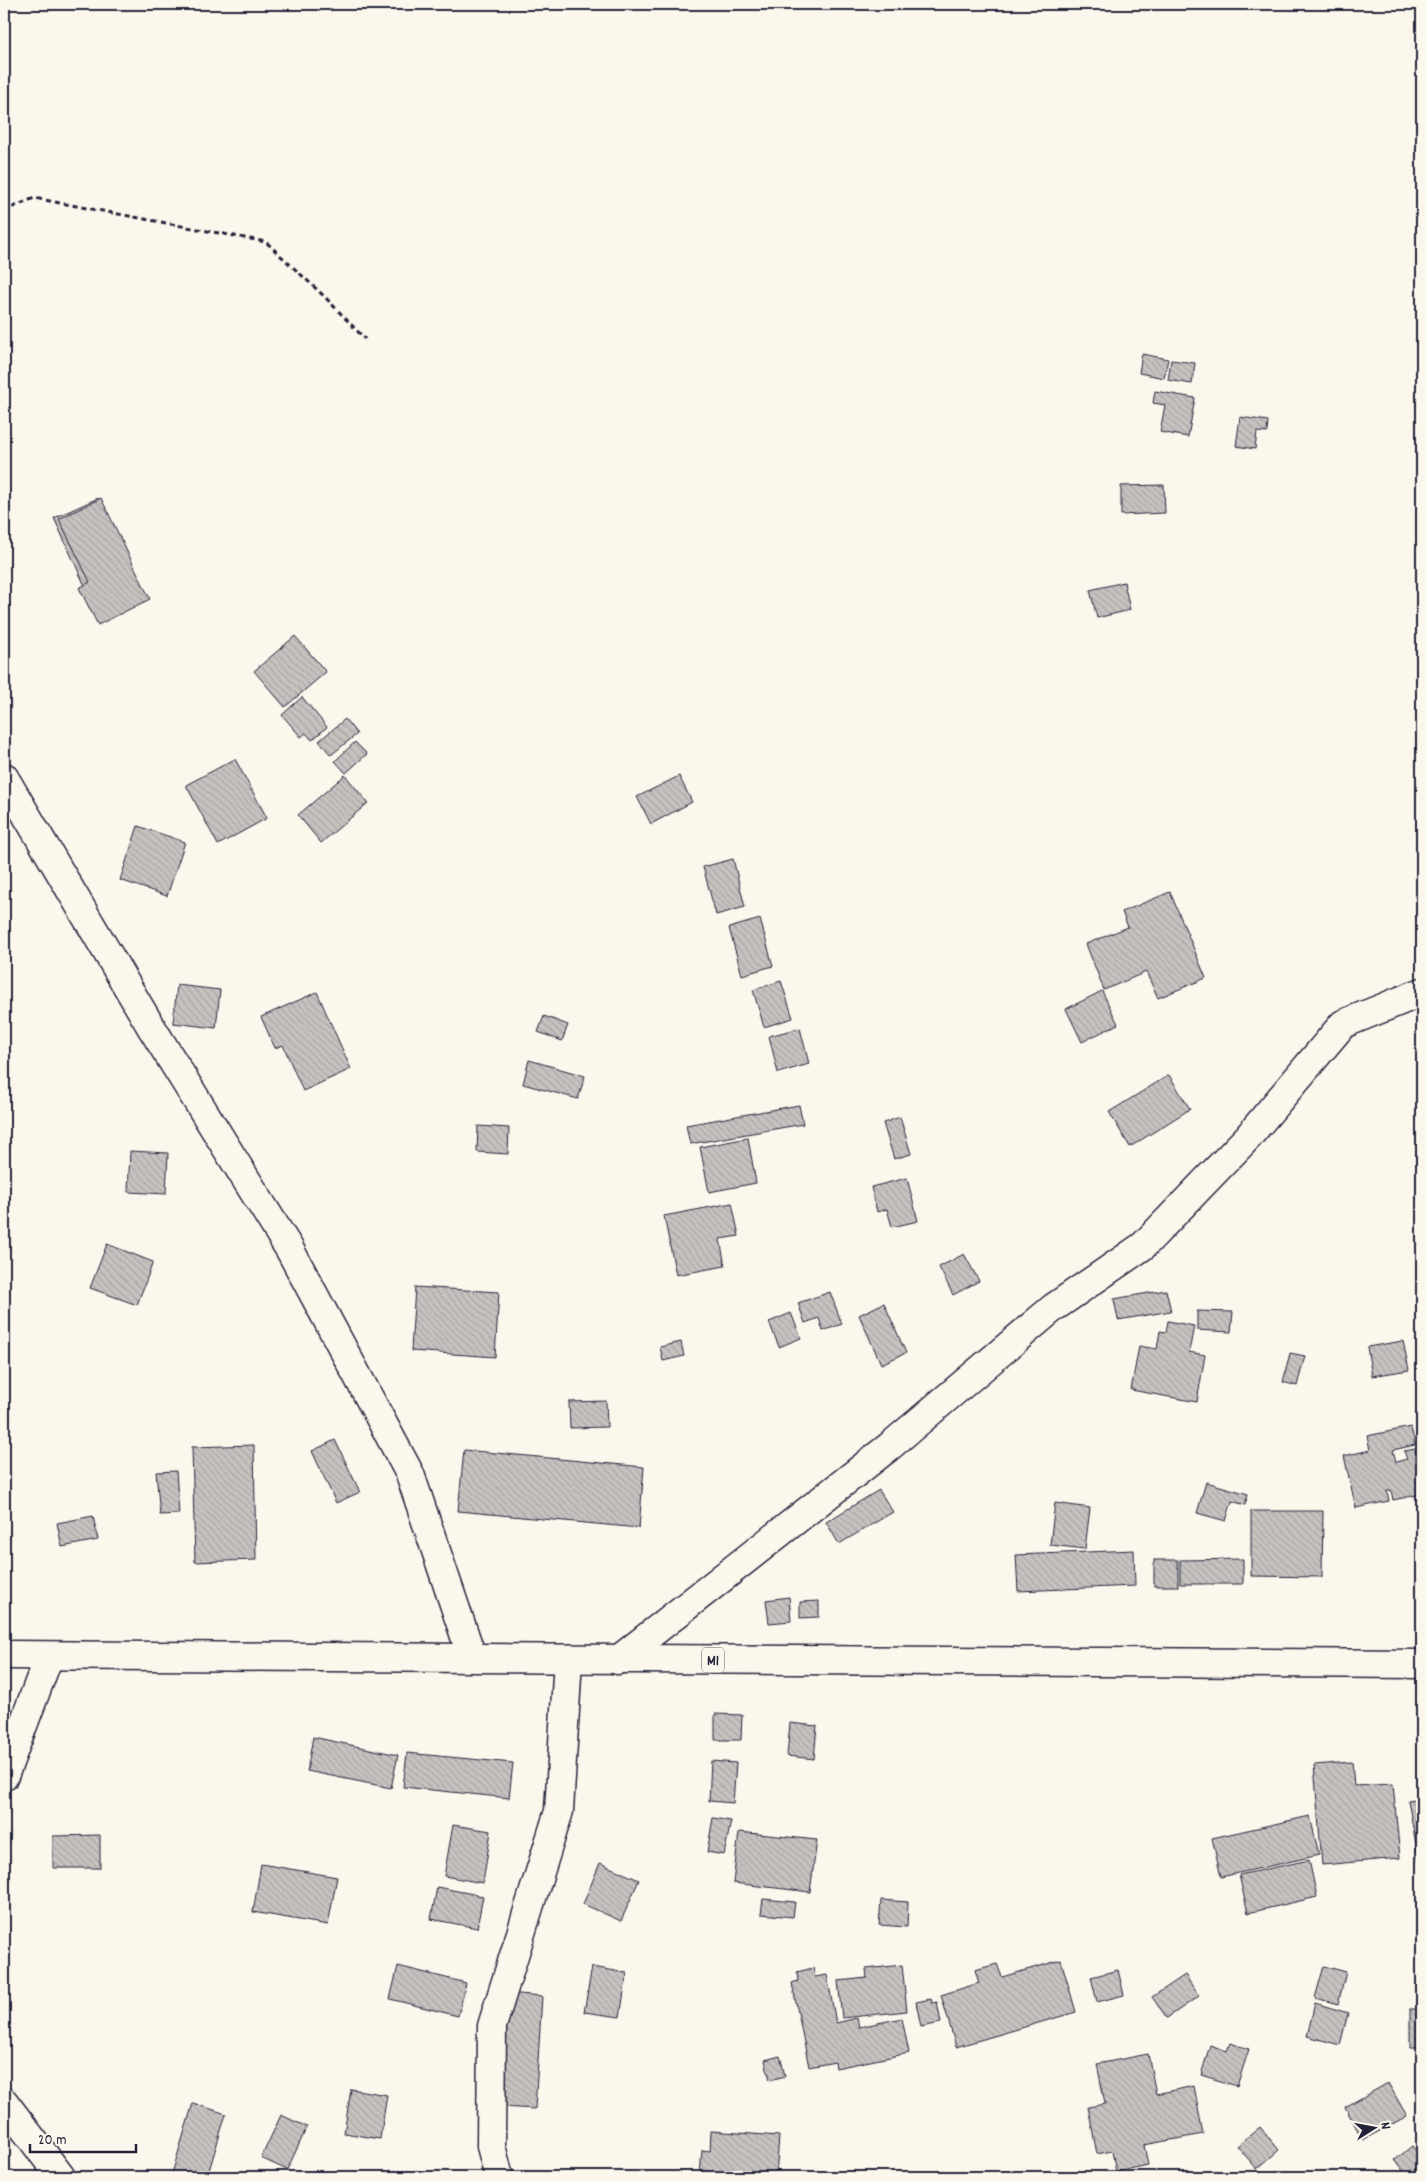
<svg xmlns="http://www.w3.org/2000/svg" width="1426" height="2181" viewBox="0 0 1426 2181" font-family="Dekko,sans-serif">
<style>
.building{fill:url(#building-back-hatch);stroke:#22223b}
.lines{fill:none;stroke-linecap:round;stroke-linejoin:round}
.minor-casing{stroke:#22223b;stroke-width:31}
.trunk-casing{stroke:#22223b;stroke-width:31}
.path{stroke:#22223b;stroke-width:3;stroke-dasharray:5 4;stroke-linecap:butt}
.minor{stroke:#fbf7ec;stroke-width:28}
.trunk{stroke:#fbf7ec;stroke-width:28}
.labels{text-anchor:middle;stroke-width:5;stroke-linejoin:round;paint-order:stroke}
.shield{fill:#fbf7ec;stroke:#636270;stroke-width:1}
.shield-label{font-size:15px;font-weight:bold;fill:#22223b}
</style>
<defs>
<pattern id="building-back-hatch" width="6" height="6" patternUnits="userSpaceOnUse" patternTransform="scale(1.25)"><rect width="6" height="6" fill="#c6c2c0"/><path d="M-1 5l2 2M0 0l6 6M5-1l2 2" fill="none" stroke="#aaa6a6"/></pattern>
</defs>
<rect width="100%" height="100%" fill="#fbf7ec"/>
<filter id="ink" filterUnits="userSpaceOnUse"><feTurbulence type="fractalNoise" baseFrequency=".02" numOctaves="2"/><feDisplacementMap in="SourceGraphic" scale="10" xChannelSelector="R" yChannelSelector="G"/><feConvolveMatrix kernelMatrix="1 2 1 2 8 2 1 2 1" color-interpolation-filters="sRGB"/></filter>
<g filter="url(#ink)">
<g class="building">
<path d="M1142,354L1168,359L1164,378L1139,373Z"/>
<path d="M1171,360L1195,363L1192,384L1168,380Z"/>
<path d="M1155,391L1195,398L1188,437L1160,432L1165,405L1153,403Z"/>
<path d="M1240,417L1268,421L1267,433L1257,432L1255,449L1236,446Z"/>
<path d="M1164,485L1165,513L1121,515V486Z"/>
<path d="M98,498L145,601L101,621L54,518Z"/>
<path d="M101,498L150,599L98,625L79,588L90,582L59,519Z"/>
<path d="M1124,582L1130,610L1097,618L1090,590Z"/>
<path d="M295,636L326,672L285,707L254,671Z"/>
<path d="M302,697L327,727L312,740L306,733L301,737L282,715Z"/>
<path d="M345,719L357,734L331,755L319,741Z"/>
<path d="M355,742L367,754L346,773L335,761Z"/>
<path d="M235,759L267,818L218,845L186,785Z"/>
<path d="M345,775L368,803L321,843L298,815Z"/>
<path d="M679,776L692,802L651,824L637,797Z"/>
<path d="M138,826L185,842L167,896L120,880Z"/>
<path d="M733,859L745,907L716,915L703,867Z"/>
<path d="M1170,892L1206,978L1158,998L1146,972L1104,990L1086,944L1128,927L1122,912Z"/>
<path d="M760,919L773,966L742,975L729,928Z"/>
<path d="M781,981L793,1018L764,1027L753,990Z"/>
<path d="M177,985L220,990L216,1028L173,1023Z"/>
<path d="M1102,991L1118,1024L1082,1042L1066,1009Z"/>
<path d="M317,992L351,1069L303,1091L283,1045L275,1048L261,1017Z"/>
<path d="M544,1016L568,1025L562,1041L538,1032Z"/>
<path d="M800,1028L809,1064L778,1073L769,1036Z"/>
<path d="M529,1060L585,1076L578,1099L523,1084Z"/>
<path d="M1169,1075L1190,1109L1130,1147L1109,1112Z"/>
<path d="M799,1105L803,1124L690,1144L686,1125Z"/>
<path d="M900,1117L911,1154L894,1159L883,1123Z"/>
<path d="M478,1126L509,1128L508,1154L477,1152Z"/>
<path d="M748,1138L756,1183L709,1192L700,1147Z"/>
<path d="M130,1151L168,1153L166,1194L128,1192Z"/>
<path d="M907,1178L918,1221L892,1227L887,1209L877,1212L871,1187Z"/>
<path d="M732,1203L739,1236L720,1239L725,1266L676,1275L664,1216Z"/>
<path d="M107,1244L153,1262L137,1305L90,1288Z"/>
<path d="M964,1254L979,1281L953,1295L939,1267Z"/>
<path d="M415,1287L499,1292L495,1357L411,1351Z"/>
<path d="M1166,1290L1171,1311L1118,1320L1114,1299Z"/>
<path d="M830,1292L842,1324L823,1331L819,1318L805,1323L798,1303Z"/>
<path d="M884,1303L906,1353L881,1364L859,1315Z"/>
<path d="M1197,1311L1233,1312L1231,1332L1197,1330Z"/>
<path d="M791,1313L801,1338L779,1347L769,1322Z"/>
<path d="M1168,1321L1194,1326L1189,1352L1205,1355L1197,1402L1131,1390L1139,1346L1157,1349L1160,1331L1166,1332Z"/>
<path d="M1403,1341L1409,1370L1372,1376L1367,1347Z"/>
<path d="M681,1342L684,1356L663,1361L660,1347Z"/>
<path d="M1290,1353L1305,1356L1297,1386L1283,1382Z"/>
<path d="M606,1401L607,1427L570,1428L569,1402Z"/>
<path d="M1411,1427L1415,1445L1393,1450L1396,1462L1407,1459L1404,1451L1415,1449L1422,1482V1494L1393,1500L1391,1490L1387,1491L1389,1501L1356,1508L1344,1456L1370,1450L1367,1436Z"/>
<path d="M335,1440L360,1492L336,1503L312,1451Z"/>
<path d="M254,1445L256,1560L195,1562L192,1447Z"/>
<path d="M464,1450L644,1467L639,1528L458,1511Z"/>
<path d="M176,1471L179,1514L160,1515L156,1472Z"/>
<path d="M1206,1482L1248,1494L1245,1505L1232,1501L1226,1521L1197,1513Z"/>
<path d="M879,1490L893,1512L839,1544L826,1522Z"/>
<path d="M1055,1503L1090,1508L1085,1549L1050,1545Z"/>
<path d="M1251,1511H1323L1322,1577L1251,1576Z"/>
<path d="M93,1516L98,1540L62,1547L57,1523Z"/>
<path d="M1134,1550L1135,1586L1018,1591L1016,1555Z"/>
<path d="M1243,1559V1584H1180V1560Z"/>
<rect x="1154" y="1560" width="24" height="26"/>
<path d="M789,1597L791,1621L769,1623L766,1600Z"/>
<path d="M819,1601V1617L800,1618V1602Z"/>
<path d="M715,1714L742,1715L741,1740H715Z"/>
<path d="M790,1723L817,1726L814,1759L787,1756Z"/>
<path d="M313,1737L398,1755L391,1788L307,1771Z"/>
<path d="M407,1753L513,1763L509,1798L403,1787Z"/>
<path d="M711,1761L736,1763L733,1803L709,1801Z"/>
<path d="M1352,1762L1354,1786L1393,1784L1400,1858L1322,1865L1314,1765Z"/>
<path d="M1422,1798V1878L1408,1800Z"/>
<path d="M1310,1816L1319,1855L1221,1877L1212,1838Z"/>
<path d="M713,1818L731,1821L724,1855L707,1852Z"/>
<path d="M453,1825L491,1831L483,1883L444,1876Z"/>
<path d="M739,1832L817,1840L810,1892L733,1883Z"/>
<path d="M100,1835V1868H53V1836Z"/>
<path d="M1309,1860L1317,1897L1248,1913L1239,1875Z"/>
<path d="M600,1863L639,1880L621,1921L583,1904Z"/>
<path d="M261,1864L337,1877L328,1925L253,1912Z"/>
<path d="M437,1887L483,1896L477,1928L431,1919Z"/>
<path d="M763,1899L795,1902L793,1917L761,1914Z"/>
<path d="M881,1900L908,1902L907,1927L879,1925Z"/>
<path d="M1061,1960L1076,2012L956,2047L941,1995L979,1983L975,1970L997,1964L1002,1977Z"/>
<path d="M902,1965L907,2011L842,2018L838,1981L867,1978L866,1969Z"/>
<path d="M398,1966L466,1983L458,2016L390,1999Z"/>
<path d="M1324,1966L1346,1972L1338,2004L1315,1998Z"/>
<path d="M592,1967L627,1973L620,2017L584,2012Z"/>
<path d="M813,1968L815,1977L827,1975L836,2023L857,2018L859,2027L902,2018L909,2053L836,2068L835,2062L809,2067L792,1983L798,1981L797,1972Z"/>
<path d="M1118,1970L1124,1995L1097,2002L1091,1977Z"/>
<path d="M1185,1975L1199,1996L1167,2018L1152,1997Z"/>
<path d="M508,1993L542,1996L535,2109L501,2107Z"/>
<path d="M931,1999L932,2003L937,2002L941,2023L921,2027L916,2002Z"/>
<path d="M1315,2003L1348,2013L1340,2045L1307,2036Z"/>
<rect x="1410" y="2009" width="12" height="38"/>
<path d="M1230,2043L1249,2049L1237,2086L1201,2075L1210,2045L1227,2051Z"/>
<path d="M1148,2054L1156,2094L1194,2086L1203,2134L1144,2145L1148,2165L1116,2172L1112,2151L1097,2154L1088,2107L1105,2104L1097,2064Z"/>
<path d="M780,2056L785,2076L770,2080L765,2060Z"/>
<path d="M1388,2083L1407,2116L1363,2140L1345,2107Z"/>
<path d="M351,2089L387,2095L380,2139L344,2133Z"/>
<path d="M193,2103L226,2114L207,2177H171Z"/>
<path d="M281,2115L307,2127L287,2170L261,2158Z"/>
<path d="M1260,2127L1279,2150L1257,2169L1237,2146Z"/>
<path d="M711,2131L779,2136L776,2177L700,2176L702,2150L710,2151Z"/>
<path d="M1412,2146L1422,2158V2171L1415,2177H1408L1395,2160Z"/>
</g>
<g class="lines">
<defs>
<g id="minor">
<path d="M4,777L150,1025L290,1250L410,1474L472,1657"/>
<path d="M618,1660L890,1446L1053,1308L1143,1246L1248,1137L1343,1024L1422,992"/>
<path d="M4,1776L49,1656"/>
<path d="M4,2102L61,2177"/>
<path d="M499,2177L491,2146L492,2026L559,1811L568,1659"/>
</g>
<path id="trunk" d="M4,1655L1422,1664"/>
</defs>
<use href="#minor" class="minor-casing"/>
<use href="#trunk" class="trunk-casing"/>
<path class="path" d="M4,211L34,198L266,242L325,297L365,339"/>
<use href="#minor" class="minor"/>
<use href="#trunk" class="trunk"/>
</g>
</g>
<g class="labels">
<rect class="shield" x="702" y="1647.5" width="22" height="25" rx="4"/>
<g class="shield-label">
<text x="713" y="1665">M1</text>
</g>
</g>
<rect width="1426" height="2181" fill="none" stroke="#fbf7ec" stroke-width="20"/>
<rect x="10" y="10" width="1406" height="2161" fill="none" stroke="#22223b" stroke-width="2" filter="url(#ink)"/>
<g transform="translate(1374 2128) rotate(79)" stroke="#fbf7ec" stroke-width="4" paint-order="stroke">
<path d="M0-4L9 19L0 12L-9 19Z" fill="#22223b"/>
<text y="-8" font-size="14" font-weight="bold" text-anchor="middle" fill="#22223b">N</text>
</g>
<path d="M30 2144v8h106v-8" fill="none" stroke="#22223b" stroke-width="2.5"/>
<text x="38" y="2144" font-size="15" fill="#22223b" stroke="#fbf7ec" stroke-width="4" paint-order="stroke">20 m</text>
</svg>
